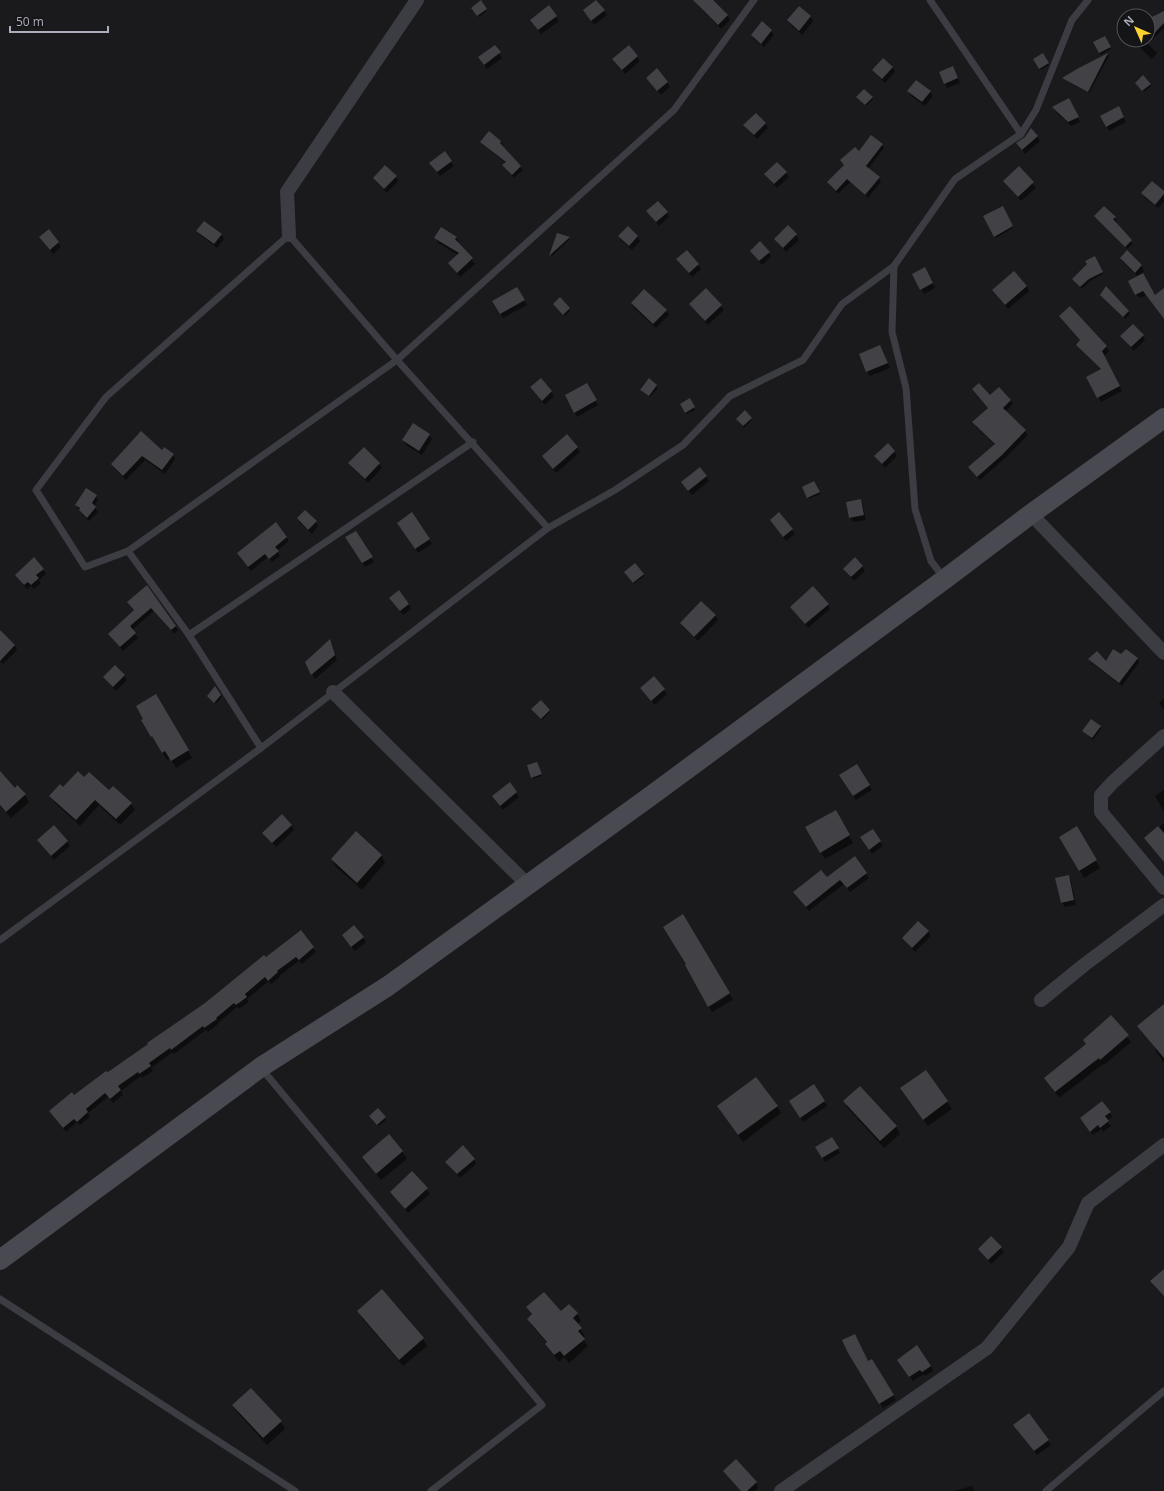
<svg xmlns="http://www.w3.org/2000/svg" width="1164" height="1491" viewBox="0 0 1164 1491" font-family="'Open Sans',sans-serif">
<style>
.shadow{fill:#0007}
.building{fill:#414146}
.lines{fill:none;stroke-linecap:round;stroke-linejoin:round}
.lane{stroke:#3c3c43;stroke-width:7}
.street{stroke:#3c3c43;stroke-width:14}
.secondary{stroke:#484951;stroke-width:20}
</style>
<rect width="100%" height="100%" fill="#1a191c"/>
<g class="shadow">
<path d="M698,0H712L727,15L730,20L721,29L699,7L696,2Z"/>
<path d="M597,1L607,15L594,25L584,10Z"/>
<path d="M481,2L487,11L479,17L472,8Z"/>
<path d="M799,7L811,17L813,21L802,35L791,25L788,20Z"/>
<path d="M1164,12V28L1148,44L1157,53L1152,59L1132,40H1148V20Z"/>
<path d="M556,17L559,21L541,34L534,24Z"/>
<path d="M1124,21V35L1117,27Z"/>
<path d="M771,31L774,35L764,47L754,39L752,35Z"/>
<path d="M1105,37L1111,49L1101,55L1095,42Z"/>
<path d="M494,46L502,58L487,69L482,62Z"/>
<path d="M629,46L640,61L625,74L614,59Z"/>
<path d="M1043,54L1049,65L1041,70L1034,59Z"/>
<path d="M1108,55L1109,56L1089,93L1064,78Z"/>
<path d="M883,59L893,68L895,72L885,83L876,74L874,70Z"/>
<path d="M953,67L960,83L947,88L940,72Z"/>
<path d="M650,82H667L670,87L661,95Z"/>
<path d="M1150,84L1151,86L1144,92L1137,85Z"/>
<path d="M908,91L930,92L933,96L925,106L911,96Z"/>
<path d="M872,97L873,99L866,106L859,99Z"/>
<path d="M1069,100L1080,122L1071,126L1056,112L1054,107Z"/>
<path d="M1118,108L1126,122L1109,131L1102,116Z"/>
<path d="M765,123L768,128L757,139L745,125Z"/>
<path d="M491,134L501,142L503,145L501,147L523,170L514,178L504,165L506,163L484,145L482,142Z"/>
<path d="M1037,136L1040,141L1025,154L1018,144L1026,138Z"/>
<path d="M882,145L884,148L868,169L879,178L881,182L868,198L850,182L838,194L830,186L828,183L859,153Z"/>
<path d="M445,153L454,166L440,176L433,167Z"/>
<path d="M1019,168L1036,188L1021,201L1007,185Z"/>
<path d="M786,173L789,177L777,188L768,178Z"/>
<path d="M396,176L398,181L387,193L377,183L374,178Z"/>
<path d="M1164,192V201L1158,208L1145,198L1143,193Z"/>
<path d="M1002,208L1013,228L996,238L985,217Z"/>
<path d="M648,212H667L669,217L659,226Z"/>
<path d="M1095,216L1115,218L1117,221L1115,223L1133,244L1127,249L1123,242L1121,243L1123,245Z"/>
<path d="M49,231L61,247L53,254L40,237Z"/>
<path d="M197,231L221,234L224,239L217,248L200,235Z"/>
<path d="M557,234L569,238L570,239L551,257Z"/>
<path d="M796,235L799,240L786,252L775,239Z"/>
<path d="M619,236H637L640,241L632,250L622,241Z"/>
<path d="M456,237L459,242L458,243L475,264L460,277L449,263L458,255L438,243L436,238Z"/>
<path d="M687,251L701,269L692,277L678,259Z"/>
<path d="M751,251L769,253L771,257L762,265Z"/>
<path d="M1127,251L1142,266L1144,271L1142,273L1155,296L1164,289V319L1146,295L1140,298L1135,293L1138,277L1123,262L1121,258Z"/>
<path d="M1095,257L1103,274L1090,281L1082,289L1074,281Z"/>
<path d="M925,268L935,288L924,294L913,274Z"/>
<path d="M1027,286L1029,291L1008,309L993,291Z"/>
<path d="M517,288L527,305L503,318L494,301Z"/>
<path d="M1107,288L1129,312L1130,314L1125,319L1103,297Z"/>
<path d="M560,299L570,311L565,316L555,306Z"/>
<path d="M632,304L666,310L669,315L656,328L634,308Z"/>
<path d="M690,304L721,306L724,310L708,325Z"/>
<path d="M1060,316L1106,346L1109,351L1104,356L1122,391L1101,402L1087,377L1101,370L1080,349L1077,345L1081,341Z"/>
<path d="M1143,336L1145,340L1134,351L1122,337Z"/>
<path d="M883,351L890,368L870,376L867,372Z"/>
<path d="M541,379L554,396L545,405L531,388Z"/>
<path d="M649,380L658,388L650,397L641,390Z"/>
<path d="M587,385L598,405L577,417L566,396Z"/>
<path d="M973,390L990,397L1010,400L1013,404L1005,412L1025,431L1028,435L1004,459L980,480L972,471L995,445L976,427L974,422L989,409Z"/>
<path d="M690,400L695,410L687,414L681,404Z"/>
<path d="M751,419L752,420L744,428L738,421Z"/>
<path d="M141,432L162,452L173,455L175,459L165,474L145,460L126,480L115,469L112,464Z"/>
<path d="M429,435L432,439L422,455L406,445L403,440Z"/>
<path d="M577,447L580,452L556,473L543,456Z"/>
<path d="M364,449L379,464L382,468L368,483L352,467L350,463Z"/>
<path d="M894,451L897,456L885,468L876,456Z"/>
<path d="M706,476L709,481L692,495L685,487Z"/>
<path d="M813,482L820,494L809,499L803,488Z"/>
<path d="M96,496L98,500L94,506L98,512L89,521L82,514L76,505Z"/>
<path d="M861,500L863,505L866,520L853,522L850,517Z"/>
<path d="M298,518L316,522L318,526L312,534L300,523Z"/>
<path d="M771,521L792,530L795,534L786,541Z"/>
<path d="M275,523L289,541L277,551L280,556L272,562L268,557L251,571L240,557Z"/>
<path d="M401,527L429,539L432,544L418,553Z"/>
<path d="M356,532L374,562L365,567L347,537Z"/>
<path d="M862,566L865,571L854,581L844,570Z"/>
<path d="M43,569L46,574L39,580L41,583L34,589L31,586L27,589L16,575Z"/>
<path d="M627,574L643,575L644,576L634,584Z"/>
<path d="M146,587L178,630L174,634L154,611L132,630L138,638L123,651L109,634L134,611L128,603Z"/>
<path d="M390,598L409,604L411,609L403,615Z"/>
<path d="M828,604L830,609L808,628L791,607Z"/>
<path d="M715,615L718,620L698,641L684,628L681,623Z"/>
<path d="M4,635L15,646L17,650L3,664L0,661V639Z"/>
<path d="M329,640L337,660L315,679L306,662Z"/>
<path d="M1122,656L1137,658L1139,662L1122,686L1092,663L1090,660L1107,663Z"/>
<path d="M124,675L127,680L116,691L104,677Z"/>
<path d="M654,678L667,694L655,705L642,689Z"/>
<path d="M215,688L222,697L216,704L208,696Z"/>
<path d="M156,695L192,758L176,768L170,758L167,760L143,721Z"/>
<path d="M1164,698V710L1159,703Z"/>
<path d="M549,710L550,712L542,720L534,711Z"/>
<path d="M1100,727L1101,729L1093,740L1083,731Z"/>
<path d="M538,765L542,776L533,779L532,777Z"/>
<path d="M857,765L872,790L856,800L840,775Z"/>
<path d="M0,774L15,789L25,795L29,802L11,818L0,806Z"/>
<path d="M84,778L131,804L135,810L120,825L99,805L80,826L54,802L51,796Z"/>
<path d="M509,784L519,797L503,810L496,801Z"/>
<path d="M1164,790V812L1155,796Z"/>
<path d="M836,811L853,843L825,859L807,827Z"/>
<path d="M1164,823V862L1146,838Z"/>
<path d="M291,825L294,830L276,847L264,833Z"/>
<path d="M1077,828L1100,868L1084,878L1060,837Z"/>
<path d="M872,830L883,846L872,854L864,842Z"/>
<path d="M38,841H67L70,846L54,860Z"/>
<path d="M381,855L385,863L362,890L336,867L332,860Z"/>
<path d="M855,858L869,878L850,892L844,884L809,911L797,896L826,879Z"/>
<path d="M1068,876L1071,880L1076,905L1065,907L1062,903L1057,878Z"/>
<path d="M682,916L711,1006L730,994L733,1000L712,1012L686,965Z"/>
<path d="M928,931L931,936L915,952L903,939Z"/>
<path d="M301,932L316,952L302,964L299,961L279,976L280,977L271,984L269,981L247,999L249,1002L239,1009L237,1007L218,1023V1024L208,1032L206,1030L174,1054L173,1052L151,1068L153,1071L142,1078L141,1076L121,1091L123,1095L113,1103L108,1097L88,1113L90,1117L80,1125L77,1122L66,1132L53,1116L50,1111L107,1074L172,1026L206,1003Z"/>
<path d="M343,936L363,937L366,942L355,951Z"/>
<path d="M1164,1009V1063L1155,1050L1156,1049L1139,1026Z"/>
<path d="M1111,1017L1131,1042L1104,1065L1103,1064L1059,1098L1045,1078L1087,1045Z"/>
<path d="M925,1071L952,1109L928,1126L906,1096Z"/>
<path d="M814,1086L827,1106L803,1122L793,1106Z"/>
<path d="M844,1101L896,1126L900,1134L884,1148L848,1108Z"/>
<path d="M777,1106L781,1113L743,1142L718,1107Z"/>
<path d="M1110,1112L1112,1117L1107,1121L1111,1126L1103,1132L1102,1129L1093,1135L1084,1123Z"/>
<path d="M372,1118H385L386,1120L379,1126Z"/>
<path d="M832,1138L840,1153L825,1162L817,1147Z"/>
<path d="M402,1151L407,1159L381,1180L368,1165L363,1158Z"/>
<path d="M474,1159L476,1164L460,1178L446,1162Z"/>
<path d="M412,1172L430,1194L408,1213L391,1192Z"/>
<path d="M1001,1248L1004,1252L991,1264L979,1249Z"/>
<path d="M382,1290L423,1339L427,1346L403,1366L362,1318L358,1311Z"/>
<path d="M527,1307L577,1314L581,1321L577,1324L585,1336L582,1338L588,1346L569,1363L564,1357L559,1362L550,1351L546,1344L547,1343L532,1326L528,1319L532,1315Z"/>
<path d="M855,1335L868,1362L872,1360L896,1400L883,1408L851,1358Z"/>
<path d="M901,1364L931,1366L933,1371L925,1376L924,1374L913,1381Z"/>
<path d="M233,1405L281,1422L285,1429L267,1445L237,1412Z"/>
<path d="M1017,1430L1048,1440L1051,1445L1037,1455Z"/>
<path d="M736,1461L756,1483L758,1488L755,1491H741Z"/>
<path d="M972,1486L975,1491H953Z"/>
</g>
<g class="building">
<path d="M481,0L487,9L477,16L471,8Z"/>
<path d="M596,0L605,10L591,21L583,10Z"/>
<path d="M693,0H713L728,15L718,25Z"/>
<path d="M549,5L557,16L538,30L530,20Z"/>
<path d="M799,6L811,16L799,31L787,20Z"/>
<path d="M1164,11V23L1148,40V19Z"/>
<path d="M762,21L772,30L761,44L751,35Z"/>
<path d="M1105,36L1111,47L1099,53L1093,42Z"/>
<path d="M495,45L501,52L484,65L478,57Z"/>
<path d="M629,45L638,56L622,70L612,59Z"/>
<path d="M1043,53L1049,63L1039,69L1033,59Z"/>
<path d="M1108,53L1088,92L1062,78L1077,69Z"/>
<path d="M883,58L893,67L882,79L872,70Z"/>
<path d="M953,66L958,78L944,84L939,72Z"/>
<path d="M657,68L668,82L657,91L646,78Z"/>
<path d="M1143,75L1151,84L1142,91L1135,83Z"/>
<path d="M916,80L931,91L922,102L907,91Z"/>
<path d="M864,89L873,97L865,105L856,97Z"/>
<path d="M1069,98L1079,117L1068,122L1052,107Z"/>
<path d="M1119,106L1124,117L1106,127L1100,116Z"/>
<path d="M756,113L766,123L754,135L743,125Z"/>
<path d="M1031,128L1038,136L1022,150L1016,143L1025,137Z"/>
<path d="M489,131L501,141L500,143L521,166L512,175L502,165L506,162L480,142Z"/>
<path d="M871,135L883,144L866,166L880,177L865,195L847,179L836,191L827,182L844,165L840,160L855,147L859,151Z"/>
<path d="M445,151L452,161L437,172L429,163Z"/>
<path d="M777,162L787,172L774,184L764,174Z"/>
<path d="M385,165L397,176L384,189L373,178Z"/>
<path d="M1019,166L1034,182L1018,197L1003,181Z"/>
<path d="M1152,181L1164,191V194L1155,205L1141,193Z"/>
<path d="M658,201L668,212L656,222L646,211Z"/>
<path d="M1003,206L1013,226L994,237L983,216Z"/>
<path d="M1104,206L1116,217L1113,219L1132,240L1125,247L1094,216Z"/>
<path d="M204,221L222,234L214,244L196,231Z"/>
<path d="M788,225L797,234L783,248L774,239Z"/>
<path d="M628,226L638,236L629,246L618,236Z"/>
<path d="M441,227L457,237L455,239L473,258L457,273L448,263L459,253L434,238Z"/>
<path d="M49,229L59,242L50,250L39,237Z"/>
<path d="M557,233L570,237L549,256Z"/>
<path d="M760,241L770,252L759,261L750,251Z"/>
<path d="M687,250L699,264L689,273L676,259Z"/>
<path d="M1127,250L1142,265L1135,273L1120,258Z"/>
<path d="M1095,256L1103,272L1089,279L1080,287L1072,279L1087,264L1085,261Z"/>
<path d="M925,267L933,283L920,290L912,274Z"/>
<path d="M1014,271L1027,286L1005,305L992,290Z"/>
<path d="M1143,273L1155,295L1164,288V319L1143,291L1135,295L1128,281Z"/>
<path d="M1106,286L1129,311L1123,317L1100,295Z"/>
<path d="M517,287L525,300L500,314L492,301Z"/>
<path d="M706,288L722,305L705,321L689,304Z"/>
<path d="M644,289L667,310L653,324L631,303Z"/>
<path d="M560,297L570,308L563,315L553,304Z"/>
<path d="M1070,306L1107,346L1102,351L1120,386L1097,398L1086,377L1101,369L1076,345L1080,340L1059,316Z"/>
<path d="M1133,324L1144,335L1131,347L1120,336Z"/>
<path d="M880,345L888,363L866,372L859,354Z"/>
<path d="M541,378L552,391L542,401L530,387Z"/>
<path d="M649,378L657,385L649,396L640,390Z"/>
<path d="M587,383L597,400L574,413L565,395Z"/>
<path d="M979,383L990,395L999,387L1011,400L1003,408L1026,430L1002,455L977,477L968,467L995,444L972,422L988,408L972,389Z"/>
<path d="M690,398L695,407L685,413L680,404Z"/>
<path d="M745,410L752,418L743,426L736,419Z"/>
<path d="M413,423L430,434L419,451L402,440Z"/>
<path d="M141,431L162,450L164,447L174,454L162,470L142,456L123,476L111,464Z"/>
<path d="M567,434L578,447L553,469L542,456Z"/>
<path d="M888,443L895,451L882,464L874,456Z"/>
<path d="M364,447L380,463L365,479L348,463Z"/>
<path d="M700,467L707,476L688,491L681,482Z"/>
<path d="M814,481L820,492L807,498L802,487Z"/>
<path d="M86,488L97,495L92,503L96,507L87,518L79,510L80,508L75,505Z"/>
<path d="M861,499L864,515L849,518L846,502Z"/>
<path d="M305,510L317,521L308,530L297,518Z"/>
<path d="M412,512L430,539L415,549L397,523Z"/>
<path d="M779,512L793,529L783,537L770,520Z"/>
<path d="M276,522L287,537L275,547L279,551L269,559L265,554L248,567L237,553Z"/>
<path d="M356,531L373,557L362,563L345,537Z"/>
<path d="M34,557L44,569L36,575L39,578L31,585L28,582L24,585L15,575Z"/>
<path d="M855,557L863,566L851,577L843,569Z"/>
<path d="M635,563L644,574L633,583L624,572Z"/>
<path d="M147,585L176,626L171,630L151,608L130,626L136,633L120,647L108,634L134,610L127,602Z"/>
<path d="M813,586L829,604L805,624L790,607Z"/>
<path d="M399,590L409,604L400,611L389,598Z"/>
<path d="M701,601L716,615L694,637L680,623Z"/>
<path d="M0,630L15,645L0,661Z"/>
<path d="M330,639L335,655L311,675L305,662Z"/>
<path d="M1113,649L1121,654L1126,649L1138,658L1119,683L1088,659L1097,651L1106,661Z"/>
<path d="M115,665L125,675L113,687L103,677Z"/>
<path d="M654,676L665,689L651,701L640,688Z"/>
<path d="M215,686L221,695L214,703L207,696Z"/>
<path d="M156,694L189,750L171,761L165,751L162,753L152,736L151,737L141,720L143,719L136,706Z"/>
<path d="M541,700L550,710L541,719L531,709Z"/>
<path d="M1091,719L1101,726L1092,738L1082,731Z"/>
<path d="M537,762L542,774L531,778L527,765Z"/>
<path d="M857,764L870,785L853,796L839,775Z"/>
<path d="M0,771L15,788L17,785L26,794L6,812L0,805Z"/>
<path d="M78,771L84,777L89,772L109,790L113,786L132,803L116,819L95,800L76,820L49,796L60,784L63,787Z"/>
<path d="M510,782L517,792L500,806L492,796Z"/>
<path d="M836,810L850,835L820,853L805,827Z"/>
<path d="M282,814L292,825L272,843L262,833Z"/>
<path d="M54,825L68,841L51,856L37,840Z"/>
<path d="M1077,826L1097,860L1079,871L1059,837Z"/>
<path d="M1158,826L1164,833V862L1144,838Z"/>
<path d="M873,829L881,841L869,850L860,837Z"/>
<path d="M356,831L382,855L357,883L331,859Z"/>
<path d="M855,856L867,873L847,888L840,880L806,907L793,892L821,870L827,877Z"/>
<path d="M1069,875L1074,900L1061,903L1055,878Z"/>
<path d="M683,914L730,993L708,1007L685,965L686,964L663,927Z"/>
<path d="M918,921L929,931L912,948L902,938Z"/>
<path d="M354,925L364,937L351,947L342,935Z"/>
<path d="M301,930L314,947L299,960L296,957L277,971L278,972L268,981L265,977L245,994L247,997L236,1005L234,1003L216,1018L217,1019L204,1028L203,1026L171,1050L170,1048L149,1063L151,1066L139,1074L138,1072L118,1086L121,1090L110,1099L105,1093L86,1109L88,1112L77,1122L74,1119L63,1128L49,1111L72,1092L74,1095L106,1071L108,1072L148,1044L147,1043L205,1003L264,955L266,957Z"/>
<path d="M1164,1004V1058L1137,1026Z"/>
<path d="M1111,1015L1129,1035L1100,1060L1099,1058L1055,1092L1044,1078L1086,1044L1083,1040Z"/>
<path d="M926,1070L948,1101L923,1120L900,1088Z"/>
<path d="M756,1077L778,1106L738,1135L717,1106Z"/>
<path d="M814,1084L825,1101L800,1118L789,1101Z"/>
<path d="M860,1086L897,1126L880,1141L843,1101Z"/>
<path d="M1102,1101L1111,1112L1105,1116L1109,1121L1100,1128L1098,1125L1090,1132L1080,1118Z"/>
<path d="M378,1108L386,1117L377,1125L369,1116Z"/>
<path d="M389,1134L403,1151L376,1174L362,1157Z"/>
<path d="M832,1137L839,1148L822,1158L815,1147Z"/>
<path d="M463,1145L475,1159L457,1174L445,1162Z"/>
<path d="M412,1171L428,1188L405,1209L390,1192Z"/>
<path d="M991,1236L1002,1247L988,1260L978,1249Z"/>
<path d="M1164,1269V1296L1150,1281Z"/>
<path d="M382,1289L424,1338L399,1360L357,1311Z"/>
<path d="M544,1292L561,1311L569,1304L578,1313L573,1318L582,1328L578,1331L585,1339L564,1356L560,1351L554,1355L545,1344L547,1342L527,1319L532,1314L526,1307Z"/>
<path d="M855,1334L868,1361L872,1359L894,1395L879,1404L848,1353L842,1340Z"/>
<path d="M917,1345L931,1366L922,1372L920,1370L909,1377L897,1360Z"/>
<path d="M251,1388L282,1421L263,1438L232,1405Z"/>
<path d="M1029,1413L1049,1440L1034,1451L1013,1425Z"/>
<path d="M736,1459L757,1482L747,1491H741L723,1471Z"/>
</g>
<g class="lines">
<g class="lane">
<path d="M930,0L1021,134"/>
<path d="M548,528L615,490L683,445L730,396L803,360L842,304L894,266"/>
<path d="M128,551L189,635L261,748"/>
<path d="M944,578L931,561L915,509L906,388L892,332L894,266L955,179L1021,134L1036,110L1072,20L1088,0"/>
<path d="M189,635L473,442"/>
<path d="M0,940L261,748L548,528L397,360L289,235L106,397L36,490L85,567L128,551L397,360L674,110L754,0"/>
<path d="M261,1068L542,1405L431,1491"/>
<path d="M0,1299L295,1491"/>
<path d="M1046,1491L1164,1391"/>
</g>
<g class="street">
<path d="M289,235L287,192L417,0"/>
<path d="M1031,514L1164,653"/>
<path d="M333,692L527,884"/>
<path d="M1164,736L1113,782L1101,795V812L1164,888"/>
<path d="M1041,1000L1084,965L1164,905"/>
<path d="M781,1491L987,1348L1069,1247L1088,1203L1164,1145"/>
</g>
<path class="secondary" d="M0,1260L261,1067L388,986L652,795L945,579L1031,514L1164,418"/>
</g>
<g transform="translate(1136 28) rotate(315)"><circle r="19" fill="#151417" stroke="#515259"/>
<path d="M0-3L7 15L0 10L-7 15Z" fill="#fcd231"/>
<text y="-6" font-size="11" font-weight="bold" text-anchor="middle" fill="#abaebc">N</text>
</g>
<path d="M10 26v6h98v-6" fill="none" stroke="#abaebc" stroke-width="2"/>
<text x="16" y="26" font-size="12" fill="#abaebc" stroke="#151417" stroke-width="3" paint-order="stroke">50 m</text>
</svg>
